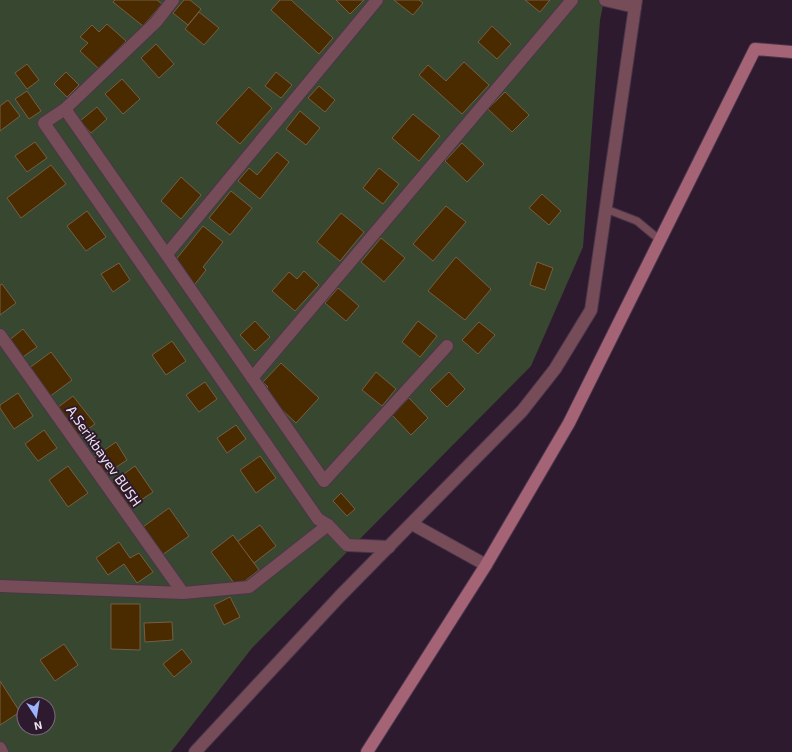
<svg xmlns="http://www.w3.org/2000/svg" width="792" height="752" viewBox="0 0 792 752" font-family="'Exo 2',sans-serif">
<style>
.green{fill:#384830;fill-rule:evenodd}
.building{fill:#4a2b00;stroke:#755e46}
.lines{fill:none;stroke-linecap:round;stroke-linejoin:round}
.lane-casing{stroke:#493649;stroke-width:9}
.street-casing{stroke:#493649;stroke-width:14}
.secondary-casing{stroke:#493649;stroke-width:14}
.lane{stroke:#764c58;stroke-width:7}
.street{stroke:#764c58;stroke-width:12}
.secondary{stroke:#a56376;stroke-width:12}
.labels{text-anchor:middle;stroke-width:4;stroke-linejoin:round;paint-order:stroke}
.street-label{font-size:14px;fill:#f2e5f2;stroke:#2e1a2e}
</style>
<rect width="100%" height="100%" fill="#2e1a2e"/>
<path class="green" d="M0,0H604L600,20L583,247L531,366L252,648L171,752H0ZM24,704H48V728H24Z"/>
<g class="building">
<path d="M115,0H157L162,4L143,26L113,2Z"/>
<path d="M184,0H190L201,9L188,25L173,13Z"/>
<path d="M280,0H291L333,38L319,54L271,10Z"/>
<path d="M336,0H364L350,14Z"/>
<path d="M394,0H419L423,3L413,15Z"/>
<path d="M525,0H550L540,12Z"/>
<path d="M199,12L219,28L204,45L185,29Z"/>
<path d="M107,24L126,41L99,69L80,51L88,43L80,37L92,25L99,32Z"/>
<path d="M492,26L511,44L497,59L478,42Z"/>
<path d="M156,44L174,64L159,78L141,58Z"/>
<path d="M464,62L489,85L462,114L419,75L428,65L446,81Z"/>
<path d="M27,64L39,80L27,89L15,73Z"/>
<path d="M66,72L79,85L67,97L54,84Z"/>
<path d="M276,72L292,85L281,98L265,86Z"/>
<path d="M122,79L140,99L123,114L105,94Z"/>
<path d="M319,86L335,100L325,112L308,98Z"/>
<path d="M249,87L272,108L240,144L216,123Z"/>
<path d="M27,91L41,111L29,119L15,99Z"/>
<path d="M505,92L529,115L512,132L488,109Z"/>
<path d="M8,100L20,116L0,131V106Z"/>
<path d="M97,107L107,119L91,133L80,121Z"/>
<path d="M300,111L320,128L306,145L286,129Z"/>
<path d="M413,114L440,136L419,161L392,138Z"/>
<path d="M35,142L47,158L27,172L15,156Z"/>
<path d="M462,143L484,164L467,182L445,161Z"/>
<path d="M277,152L289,162L260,199L238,181L249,168L257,175Z"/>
<path d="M51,165L66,184L21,218L7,198Z"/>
<path d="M379,168L399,184L383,204L363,188Z"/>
<path d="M181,177L201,195L181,219L161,201Z"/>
<path d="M231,191L252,208L230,235L209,218Z"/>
<path d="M542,194L561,211L549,225L529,208Z"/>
<path d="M446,206L466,222L433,261L413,244Z"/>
<path d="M87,211L106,237L86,251L67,226Z"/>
<path d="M341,213L364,232L340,261L317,242Z"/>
<path d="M203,226L223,242L203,267L206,270L192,288L174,262Z"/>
<path d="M381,238L405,258L384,282L361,262Z"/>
<path d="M456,257L491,289L465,320L428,291Z"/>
<path d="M537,262L553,268L545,290L530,285Z"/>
<path d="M119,263L130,280L113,292L101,274Z"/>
<path d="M304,271L319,285L295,311L272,291L289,272L297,279Z"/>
<path d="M2,284L16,303L0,315V285Z"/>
<path d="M338,288L359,306L346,321L325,303Z"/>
<path d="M255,321L270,337L255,351L240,335Z"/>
<path d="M418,321L437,336L420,357L402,342Z"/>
<path d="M479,322L495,335L478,354L462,340Z"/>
<path d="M23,329L37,347L20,359L7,342Z"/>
<path d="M172,341L186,361L166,375L152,355Z"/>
<path d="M51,352L72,380L49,397L28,369Z"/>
<path d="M281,363L319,398L296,423L263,392L268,387L263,382Z"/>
<path d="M376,372L396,389L382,406L362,390Z"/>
<path d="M449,372L465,389L447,407L430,390Z"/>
<path d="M205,382L217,399L199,412L186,395Z"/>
<path d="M18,393L33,416L14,429L0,408V405Z"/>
<path d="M73,396L95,424L78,436L57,408Z"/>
<path d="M409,398L428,418L411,435L392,415Z"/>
<path d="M236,425L246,439L227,453L217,438Z"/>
<path d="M44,430L57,448L38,461L25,444Z"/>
<path d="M116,442L127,460L104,475L93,458Z"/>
<path d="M260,456L276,478L256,493L240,470Z"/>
<path d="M68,466L88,493L68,507L49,480Z"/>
<path d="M135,466L153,492L129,508L111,483Z"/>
<path d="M341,493L355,509L347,516L333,501Z"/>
<path d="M169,508L189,536L162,555L143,527Z"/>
<path d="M260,525L276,546L254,563L237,542Z"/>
<path d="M233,535L259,570L237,587L211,552Z"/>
<path d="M119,542L130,558L139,553L153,572L137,583L124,564L108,575L96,558Z"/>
<path d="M230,597L240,617L224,625L214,605Z"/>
<path d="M111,604H140V650L111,649Z"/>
<path d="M172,622L173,640L145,642L144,623Z"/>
<path d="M64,644L78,665L55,681L40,660Z"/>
<path d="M182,649L192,662L174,677L163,664Z"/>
<path d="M0,681L20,712L0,725Z"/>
</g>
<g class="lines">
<defs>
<path id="lane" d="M606,209L637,221L661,241"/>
<g id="street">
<path d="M173,0L156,22L65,109L44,123L318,519L328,525"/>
<path d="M605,0L635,7"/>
<path d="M65,109L324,481L447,346"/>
<path d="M167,254L377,0"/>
<path d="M0,335L183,593"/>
<path d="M252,378L572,0"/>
<path d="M412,524L486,565"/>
<path d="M0,586L183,593L249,587L328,525L347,545L389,547"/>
<path d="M0,748L2,752"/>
<path d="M195,752L340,596L522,411L555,369L591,310L636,0"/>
</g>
<path id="secondary" d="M367,752L486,565L569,423L755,49L792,52"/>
</defs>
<use href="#lane" class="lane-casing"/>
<use href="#street" class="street-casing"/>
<use href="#secondary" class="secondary-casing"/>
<use href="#lane" class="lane"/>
<use href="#street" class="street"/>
<use href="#secondary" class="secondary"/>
</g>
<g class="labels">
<g class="street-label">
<text transform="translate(104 456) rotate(55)" y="5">A,Serikbayev BUSH</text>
</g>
</g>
<g transform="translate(36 716) rotate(168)"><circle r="19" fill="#2e1a2e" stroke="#7c6b7c"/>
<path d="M0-3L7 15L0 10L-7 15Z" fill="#9eb3fd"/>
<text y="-6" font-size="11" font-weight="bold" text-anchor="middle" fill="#f2e5f2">N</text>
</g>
</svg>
